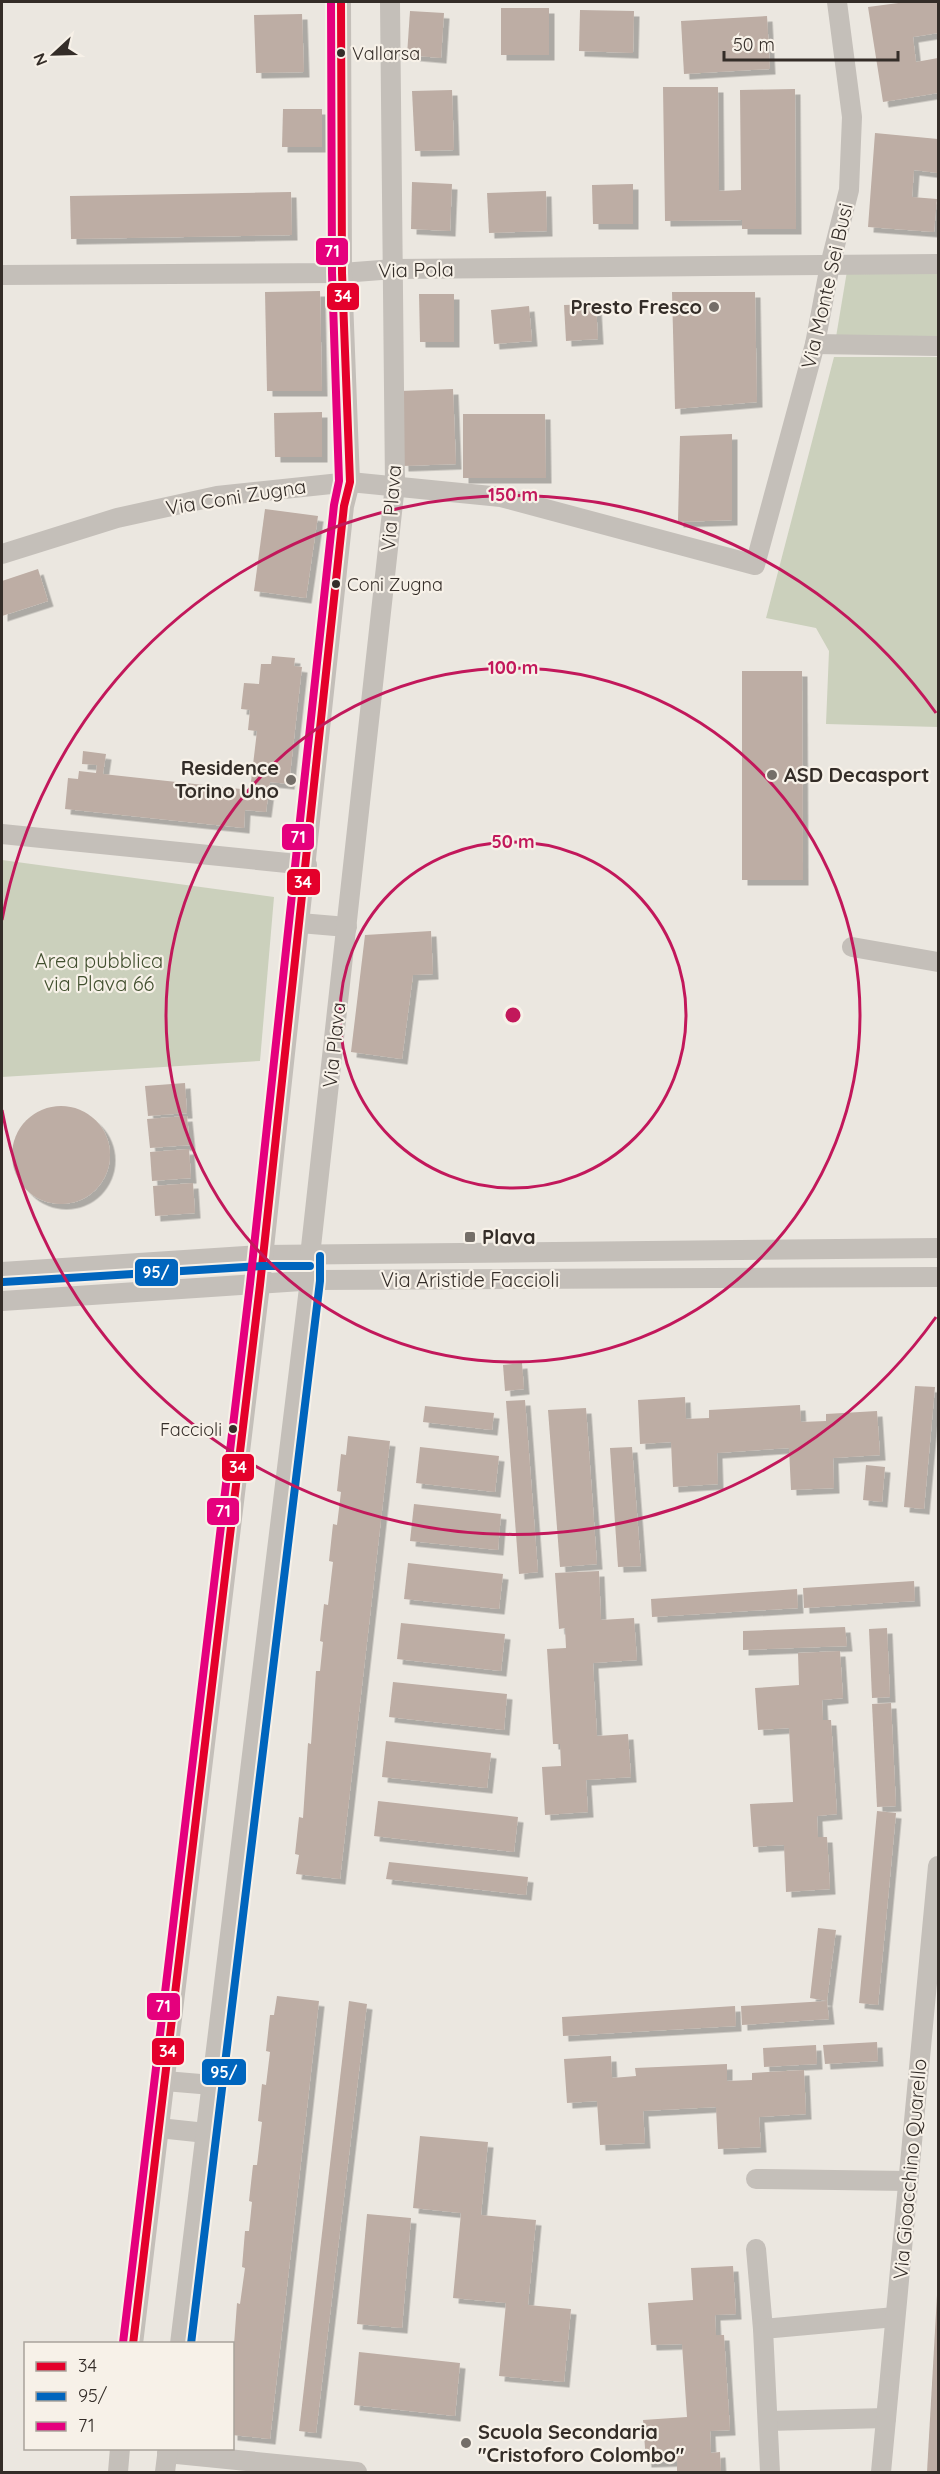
<svg xmlns="http://www.w3.org/2000/svg" width="940" height="2474" viewBox="0 0 940 2474" font-family="Quicksand,sans-serif">
<style>
.green{fill:#cbd0bc}
.building{fill:#bdada4;filter:url(#shadow)}
.lines{fill:none;stroke-linecap:round;stroke-linejoin:round}
.minor{stroke:#c4bfb9;stroke-width:20}
.bus-1-casing{stroke:#f7f1e8;stroke-width:12}
.bus-2-casing{stroke:#f7f1e8;stroke-width:12}
.bus-3-casing{stroke:#f7f1e8;stroke-width:12}
.bus-1{stroke:#e4002b;stroke-width:8}
.bus-2{stroke:#0065bd;stroke-width:8}
.bus-3{stroke:#e5007d;stroke-width:8}
.ring{fill:none;stroke:#c2185b;stroke-width:3}
.bus-dot{fill:#342d28;stroke:#f7f1e8;stroke-width:2}
.poi-dot{fill:#746e68;stroke:#f7f1e8;stroke-width:2}
.labels{text-anchor:middle;stroke-width:4.5;stroke-linejoin:round;paint-order:stroke}
.bus-label{font-size:18px;fill:#342d28;stroke:#f7f1e8;text-anchor:start}
.street-label{font-size:20px;fill:#342d28;stroke:#f7f1e8}
.poi-label{font-size:20px;font-weight:bold;fill:#342d28;stroke:#f7f1e8;text-anchor:start}
.park-label{font-size:20px;fill:#42502f;stroke:#f7f1e8}
.centre{fill:#c2185b;stroke:#f7f1e8;stroke-width:3}
.ring-label{font-size:18px;text-anchor:middle;font-weight:bold;fill:#c2185b;stroke:#f7f1e8;stroke-width:4.5;stroke-linejoin:round;paint-order:stroke}
.line-badge{stroke:#f7f1e8;stroke-width:2}
.badge-label{font-size:16px;text-anchor:middle;font-weight:bold;fill:#fff}
</style>
<defs>
<filter id="shadow"><feDropShadow dx="5.5" dy="5.5" stdDeviation="0" flood-color="#0004"/></filter>
</defs>
<rect width="100%" height="100%" fill="#ebe7e0"/>
<g class="green">
<path d="M938,264V337H836L847,271Z"/>
<path d="M834,357H938V727L826,724L829,651L816,628L766,618Z"/>
<path d="M2,860L274,897L260,1061L2,1077Z"/>
</g>
<g class="building">
<path d="M906,2H938V33L913,37L916,62L938,58V93L883,102L868,7Z"/>
<rect x="501" y="8" width="48" height="47"/>
<path d="M580,10L634,11L633,53L579,51Z"/>
<path d="M410,11L444,13L441,58L407,55Z"/>
<path d="M302,14L304,72L256,73L254,15Z"/>
<path d="M767,16L770,69L684,74L681,21Z"/>
<path d="M663,87H718L719,191L741,190L740,90L795,89L796,229H742V220L665,221Z"/>
<path d="M452,90L454,150L415,151L412,91Z"/>
<path d="M283,109H322V147H282Z"/>
<path d="M875,133L938,139V173L914,170L912,197L937,199L934,232L868,227Z"/>
<path d="M412,182L452,184L450,231L411,229Z"/>
<path d="M633,184V224H593L592,185Z"/>
<path d="M546,191L547,231L489,233L487,193Z"/>
<path d="M291,192L292,235L71,239L70,196Z"/>
<path d="M320,291L322,391H267L265,292Z"/>
<path d="M672,292H755L757,402L675,409Z"/>
<path d="M419,294H454V342H420Z"/>
<path d="M596,304L598,339L566,341L564,305Z"/>
<path d="M529,306L532,341L494,344L491,310Z"/>
<path d="M453,389L456,464L403,466L400,391Z"/>
<path d="M322,412V457H275L274,413Z"/>
<path d="M463,414H545L546,478H463Z"/>
<path d="M732,434V520L678,522L680,436Z"/>
<path d="M265,509L318,516L306,598L254,591Z"/>
<path d="M38,569L48,601L2,616V581Z"/>
<path d="M272,656L295,658L294,666L302,667L289,784L270,782L266,812L245,810L244,828L65,809L68,778L78,779L79,771L96,773L97,765L82,764L83,751L106,754L103,774L250,790L257,731L248,730L250,710L241,709L244,683L259,684L261,664H271Z"/>
<path d="M742,671H802L803,880H742Z"/>
<path d="M431,931L433,974L413,975L402,1059L351,1052L365,935Z"/>
<path d="M185,1083L187,1113L148,1116L145,1086Z"/>
<circle cx="61" cy="1155" r="49"/>
<path d="M187,1116L190,1145L150,1148L147,1119Z"/>
<path d="M189,1149L191,1178L152,1181L150,1152Z"/>
<path d="M193,1183L195,1213L155,1216L153,1186Z"/>
<path d="M522,1363L524,1389L505,1391L503,1365Z"/>
<path d="M915,1386L935,1387L924,1509L904,1507Z"/>
<path d="M685,1397L686,1419L709,1418V1410L800,1405L801,1422L826,1421V1414L877,1411L880,1455L833,1458L834,1488L791,1490L789,1448L717,1453L718,1484L673,1487L671,1442L640,1444L638,1400Z"/>
<path d="M525,1400L538,1572L519,1574L506,1401Z"/>
<path d="M425,1406L494,1413L492,1430L423,1422Z"/>
<path d="M586,1408L597,1564L560,1567L548,1410Z"/>
<path d="M348,1436L390,1441L340,1879L296,1874L299,1855L295,1854L299,1817L303,1818L308,1743L311,1744L316,1671H320L323,1642L320,1641L324,1604L328,1605L333,1562L329,1561L333,1524L337,1525L341,1492L337,1491L341,1454L346,1455Z"/>
<path d="M420,1447L499,1456L495,1492L416,1483Z"/>
<path d="M632,1447L641,1566L618,1567L610,1448Z"/>
<path d="M866,1465L885,1467L882,1502L863,1500Z"/>
<path d="M414,1504L501,1514L498,1550L410,1541Z"/>
<path d="M408,1563L503,1574L499,1609L404,1599Z"/>
<path d="M599,1571L601,1620L634,1618L637,1660L593,1663L597,1736L628,1734L631,1777L586,1780L588,1812L545,1815L542,1767L561,1766L560,1744H553L547,1649L566,1648L565,1628L559,1629L555,1573Z"/>
<path d="M914,1581L915,1601L804,1608L803,1588Z"/>
<path d="M797,1589L798,1608L652,1617L651,1599Z"/>
<path d="M401,1623L505,1634L501,1671L397,1659Z"/>
<path d="M845,1627L847,1646L743,1650V1631Z"/>
<path d="M887,1628L890,1697L872,1698L869,1629Z"/>
<path d="M840,1651L843,1698L822,1700L823,1720H831L837,1814L817,1816L818,1837H827L830,1889L786,1892L784,1845L753,1847L750,1804L793,1802L789,1728L758,1730L755,1688L799,1685L798,1653Z"/>
<path d="M393,1682L507,1694L504,1730L389,1717Z"/>
<path d="M891,1703L896,1806L877,1807L872,1704Z"/>
<path d="M386,1741L491,1753L487,1788L382,1777Z"/>
<path d="M378,1801L518,1817L514,1852L374,1836Z"/>
<path d="M877,1811L896,1813L878,2005L859,2003Z"/>
<path d="M389,1862L528,1877L526,1895L386,1879Z"/>
<path d="M818,1928L836,1930L827,2001L829,2019L742,2025L741,2006L827,2001L810,1998Z"/>
<path d="M277,1996L319,2001L270,2439L232,2435V2372L237,2303L240,2304L245,2268L242,2267L245,2231H249L252,2202L249,2201L253,2165H257L262,2122L258,2121L260,2103L262,2084L266,2085L270,2052L266,2051L270,2015H274Z"/>
<path d="M349,2001L367,2004L316,2433L299,2431Z"/>
<path d="M735,2006L736,2026L563,2036L562,2017Z"/>
<path d="M877,2042L878,2061L825,2064L823,2045Z"/>
<path d="M816,2045L817,2064L764,2067L763,2048Z"/>
<path d="M611,2056L612,2078L636,2076L635,2068L727,2064V2081L752,2080V2073L804,2070L806,2114L759,2117L761,2147L718,2149L716,2107L643,2111L645,2143L600,2145L597,2101L567,2103L564,2059Z"/>
<path d="M420,2136L488,2142L481,2215L536,2220L528,2305L571,2309L564,2382L499,2376L506,2303L453,2298L461,2213L413,2208Z"/>
<path d="M367,2214L411,2218L402,2328L357,2324Z"/>
<path d="M733,2266L736,2314L715,2315L716,2335H724L730,2430L710,2431L711,2453L720,2452L721,2472H677V2461L646,2462L643,2420L687,2417L682,2344L651,2345L648,2303L693,2300L691,2268Z"/>
<path d="M937,2295H938V2472H927Z"/>
<path d="M359,2352L460,2363L455,2416L354,2405Z"/>
</g>
<g class="lines">
<g class="minor">
<path d="M2,275L342,273L394,269L938,264"/>
<path d="M815,344L938,346"/>
<path d="M2,554L117,518L217,496L350,482L501,497L755,565L815,344L830,265L849,190L852,117L837,2"/>
<path d="M2,834L307,865"/>
<path d="M300,923L347,927"/>
<path d="M852,947L938,962"/>
<path d="M2,1272L262,1255L938,1248"/>
<path d="M2,1301L316,1280L938,1277"/>
<path d="M165,2081L212,2085"/>
<path d="M159,2128L206,2133"/>
<path d="M756,2179L908,2181"/>
<path d="M756,2249L763,2329"/>
<path d="M133,2344L260,1285L344,506L350,482L342,273L341,2"/>
<path d="M180,2344L310,1280V1256L395,485L390,2"/>
<path d="M768,2421L886,2418"/>
<path d="M167,2453L357,2472"/>
<path d="M118,2472L120,2448"/>
<path d="M165,2472L168,2448"/>
<path d="M770,2472L763,2329L895,2317"/>
<path d="M881,2472L938,1866"/>
</g>
<defs>
<path id="bus-1" d="M133,2344L260,1285L344,506L350,482L342,273L341,2"/>
<g id="bus-2">
<path d="M3,1282L262,1266H310"/>
<path d="M191,2344L320,1281V1256"/>
</g>
<path id="bus-3" d="M123,2343L250,1284L334,505L339,481L332,273L331,2"/>
</defs>
<use href="#bus-1" class="bus-1-casing"/>
<use href="#bus-2" class="bus-2-casing"/>
<use href="#bus-3" class="bus-3-casing"/>
<use href="#bus-1" class="bus-1"/>
<use href="#bus-2" class="bus-2"/>
<use href="#bus-3" class="bus-3"/>
</g>
<g class="ring">
<circle cx="513" cy="1015" r="173"/>
<circle cx="513" cy="1015" r="347"/>
<path d="M936 1317A520 520 0 0 1 2 1110M2 920A520 520 0 0 1 936 713"/>
</g>
<g class="bus-dot">
<circle cx="341" cy="53" r="5"/>
<circle cx="336" cy="584" r="5"/>
<circle cx="233" cy="1429" r="5"/>
</g>
<g class="poi-dot">
<circle cx="714" cy="307" r="6"/>
<circle cx="772" cy="775" r="6"/>
<circle cx="291" cy="780" r="6"/>
<rect x="464" y="1231" width="12" height="12" rx="3"/>
<circle cx="466" cy="2443" r="6"/>
</g>
<g class="labels">
<g class="bus-label">
<text x="352" y="60">Vallarsa</text>
<text x="347" y="591">Coni Zugna</text>
<text x="222" y="1436" text-anchor="end">Faccioli</text>
</g>
<g class="street-label">
<text transform="translate(416 270) rotate(-1)" y="7">Via Pola</text>
<text transform="translate(827 286) rotate(-77)" y="7">Via Monte Sei Busi</text>
<text transform="translate(236 497) rotate(-9)" y="7">Via Coni Zugna</text>
<text transform="translate(391 508) rotate(-86)" y="7">Via Plava</text>
<text transform="translate(334 1045) rotate(-84)" y="7">Via Plava</text>
<text x="470" y="1287">Via Aristide Faccioli</text>
<text transform="translate(910 2169) rotate(-85)" y="7">Via Gioacchino Quarello</text>
</g>
<g class="poi-label">
<text x="702" y="314" text-anchor="end">Presto Fresco</text>
<text x="279" y="775" text-anchor="end">Residence<tspan x="279" dy="23">Torino Uno</tspan></text>
<text x="784" y="782">ASD Decasport</text>
<text x="482" y="1244">Plava</text>
<text x="478" y="2439">Scuola Secondaria<tspan x="478" dy="23">"Cristoforo Colombo"</tspan></text>
</g>
<g class="park-label">
<text x="99" y="968">Area pubblica<tspan x="99" dy="23">via Plava 66</tspan></text>
</g>
</g>
<circle cx="513" cy="1015" r="9" class="centre"/>
<g class="ring-label">
<text x="513" y="501">150 m</text>
<text x="513" y="674">100 m</text>
<text x="513" y="848">50 m</text>
</g>
<g class="line-badge">
<rect x="315" y="237" width="34" height="29" rx="6" fill="#e5007d"/>
<rect x="326" y="282" width="34" height="29" rx="6" fill="#e4002b"/>
<rect x="281" y="823" width="34" height="28" rx="6" fill="#e5007d"/>
<rect x="286" y="868" width="35" height="28" rx="6" fill="#e4002b"/>
<rect x="134" y="1258" width="45" height="29" rx="6" fill="#0065bd"/>
<rect x="221" y="1453" width="34" height="29" rx="6" fill="#e4002b"/>
<rect x="206" y="1497" width="34" height="29" rx="6" fill="#e5007d"/>
<rect x="146" y="1992" width="35" height="29" rx="6" fill="#e5007d"/>
<rect x="151" y="2037" width="34" height="29" rx="6" fill="#e4002b"/>
<rect x="201" y="2058" width="46" height="28" rx="6" fill="#0065bd"/>
</g>
<g class="badge-label">
<text x="332" y="257">71</text>
<text x="343" y="302">34</text>
<text x="298" y="843">71</text>
<text x="303" y="888">34</text>
<text x="156" y="1278">95/</text>
<text x="238" y="1473">34</text>
<text x="223" y="1517">71</text>
<text x="163" y="2012">71</text>
<text x="168" y="2057">34</text>
<text x="224" y="2078">95/</text>
</g>
<rect width="940" height="2474" fill="none" stroke="#342d28" stroke-width="6"/>
<rect x="24" y="2342" width="210" height="108" fill="#f7f1e8" stroke="#a9a39b" stroke-width="1.5"/>
<rect x="36" y="2362" width="30" height="9" fill="#e4002b" stroke="#a9a39b" stroke-width="1.5"/>
<text x="78" y="2372" font-size="18" fill="#342d28">34</text>
<rect x="36" y="2392" width="30" height="9" fill="#0065bd" stroke="#a9a39b" stroke-width="1.5"/>
<text x="78" y="2402" font-size="18" fill="#342d28">95/</text>
<rect x="36" y="2422" width="30" height="9" fill="#e5007d" stroke="#a9a39b" stroke-width="1.5"/>
<text x="78" y="2432" font-size="18" fill="#342d28">71</text>
<g transform="translate(54 54) rotate(248)" stroke="#f7f1e8" stroke-width="4.5" paint-order="stroke">
<path d="M0-4.5L10 22L0 15L-10 22Z" fill="#342d28"/>
<text y="-9" font-size="16" font-weight="bold" text-anchor="middle" fill="#342d28">N</text>
</g>
<path d="M724 51v9h174v-9" fill="none" stroke="#342d28" stroke-width="3"/>
<text x="733" y="51" font-size="18" fill="#342d28" stroke="#f7f1e8" stroke-width="4.5" paint-order="stroke">50 m</text>
</svg>
